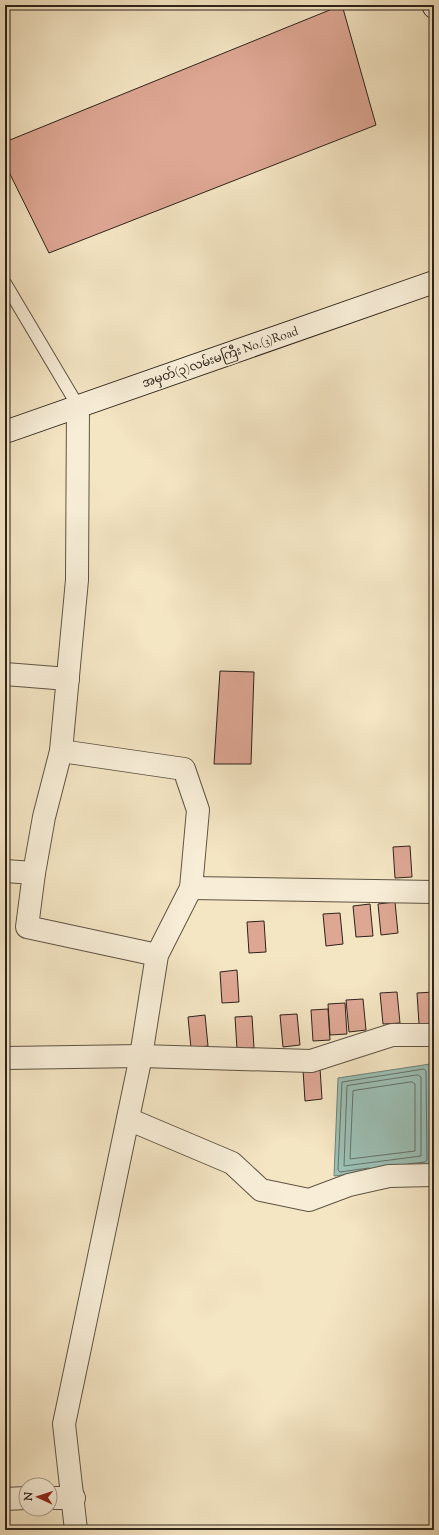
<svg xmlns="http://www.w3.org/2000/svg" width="439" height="1535" viewBox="0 0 439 1535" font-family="'Sorts Mill Goudy','Noto Sans Myanmar',serif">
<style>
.water{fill:#9cbfb5;stroke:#708177}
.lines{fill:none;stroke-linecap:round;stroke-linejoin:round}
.shore{stroke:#647168;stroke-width:1}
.building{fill:#dea794;stroke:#2d231a}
.lane-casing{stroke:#5f5444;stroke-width:14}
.street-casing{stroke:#5f5444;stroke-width:24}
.secondary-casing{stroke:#2d231a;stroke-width:24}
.lane{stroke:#f8eed8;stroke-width:12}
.street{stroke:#f8eed8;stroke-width:22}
.secondary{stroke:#f8eed8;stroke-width:22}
.labels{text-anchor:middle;stroke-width:3;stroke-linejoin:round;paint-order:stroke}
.street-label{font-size:12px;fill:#2d231a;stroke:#f8eed8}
</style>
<rect width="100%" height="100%" fill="#f4e5c3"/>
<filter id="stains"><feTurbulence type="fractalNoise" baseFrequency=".005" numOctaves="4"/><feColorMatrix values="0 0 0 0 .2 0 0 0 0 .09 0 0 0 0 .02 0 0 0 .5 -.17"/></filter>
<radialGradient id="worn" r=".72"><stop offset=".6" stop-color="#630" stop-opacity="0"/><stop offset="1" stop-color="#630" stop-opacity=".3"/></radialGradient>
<path class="water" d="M430,1064L431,1165L334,1176L338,1078Z"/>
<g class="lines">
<g class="shore">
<path d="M418,1075L421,1077V1156L344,1166L347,1086Z"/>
<path d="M412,1082L415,1084V1151L350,1159L353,1091Z"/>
<path d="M369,1168L340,1172L338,1170L342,1082L424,1069L426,1071L427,1160L425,1162L408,1164"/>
</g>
</g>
<g class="building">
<path d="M342,5L376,125L49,253L5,164V142Z"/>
<path d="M220,671L254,672L251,764H214Z"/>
<path d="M410,846L412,877L395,878L393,847Z"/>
<path d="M395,902L398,933L381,935L378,904Z"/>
<path d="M370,904L373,936L356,937L353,906Z"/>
<path d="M340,913L343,944L326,946L323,914Z"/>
<path d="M264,921L266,952L249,953L247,922Z"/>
<path d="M237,970L239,1002L222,1003L220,972Z"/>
<path d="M397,992L400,1023L383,1024L380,993Z"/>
<path d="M434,992V1023L419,1024L417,993Z"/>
<path d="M363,999L366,1030L349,1032L346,1000Z"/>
<path d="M345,1003L347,1034L330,1035L328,1004Z"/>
<path d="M328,1009L330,1040L313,1041L311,1010Z"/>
<path d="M297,1014L300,1045L283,1047L280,1015Z"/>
<path d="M205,1015L208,1046L191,1048L188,1017Z"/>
<path d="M252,1016L254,1048L237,1049L235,1017Z"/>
<path d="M320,1068L322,1099L305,1101L303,1070Z"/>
</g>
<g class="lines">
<defs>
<path id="lane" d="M5,283L78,406"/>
<g id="street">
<path d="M78,406L77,580L61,751L44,817L34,873L27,927L157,955"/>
<path d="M5,674L68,679"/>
<path d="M61,751L184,769L198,810L191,888L157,955L141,1056L64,1424L76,1530"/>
<path d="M5,871L34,873"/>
<path d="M191,888L434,892"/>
<path d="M5,1058L141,1056L311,1061L392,1035H434"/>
<path d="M128,1119L232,1163L261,1190L309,1200L349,1185L389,1176L434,1175"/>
<path d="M50,1498H74"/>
<path d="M5,1499L26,1498"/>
</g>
<g id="secondary">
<path d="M433,5L434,7"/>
<path d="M5,432L434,282"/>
</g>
</defs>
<use href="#lane" class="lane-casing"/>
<use href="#street" class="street-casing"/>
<use href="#secondary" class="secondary-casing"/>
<use href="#lane" class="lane"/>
<use href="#street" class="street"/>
<use href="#secondary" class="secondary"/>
</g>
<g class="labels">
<g class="street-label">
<text transform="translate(220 357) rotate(-19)" y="4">အမှတ်(၃)လမ်းမကြီး No.(3)Road</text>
</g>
</g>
<rect width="439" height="1535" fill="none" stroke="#f4e5c3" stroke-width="20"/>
<rect x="6" y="6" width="427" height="1523" fill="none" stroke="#2d231a" stroke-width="2"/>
<rect x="10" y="10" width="419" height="1515" fill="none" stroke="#2d231a"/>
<g transform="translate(38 1497) rotate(273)"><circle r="19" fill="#f8eed8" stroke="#a79d8c"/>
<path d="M0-3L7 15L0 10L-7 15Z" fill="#8f2418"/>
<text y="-6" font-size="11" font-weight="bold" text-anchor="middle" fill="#2d231a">N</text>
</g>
<rect width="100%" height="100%" filter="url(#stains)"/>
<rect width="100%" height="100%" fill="url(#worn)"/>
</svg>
